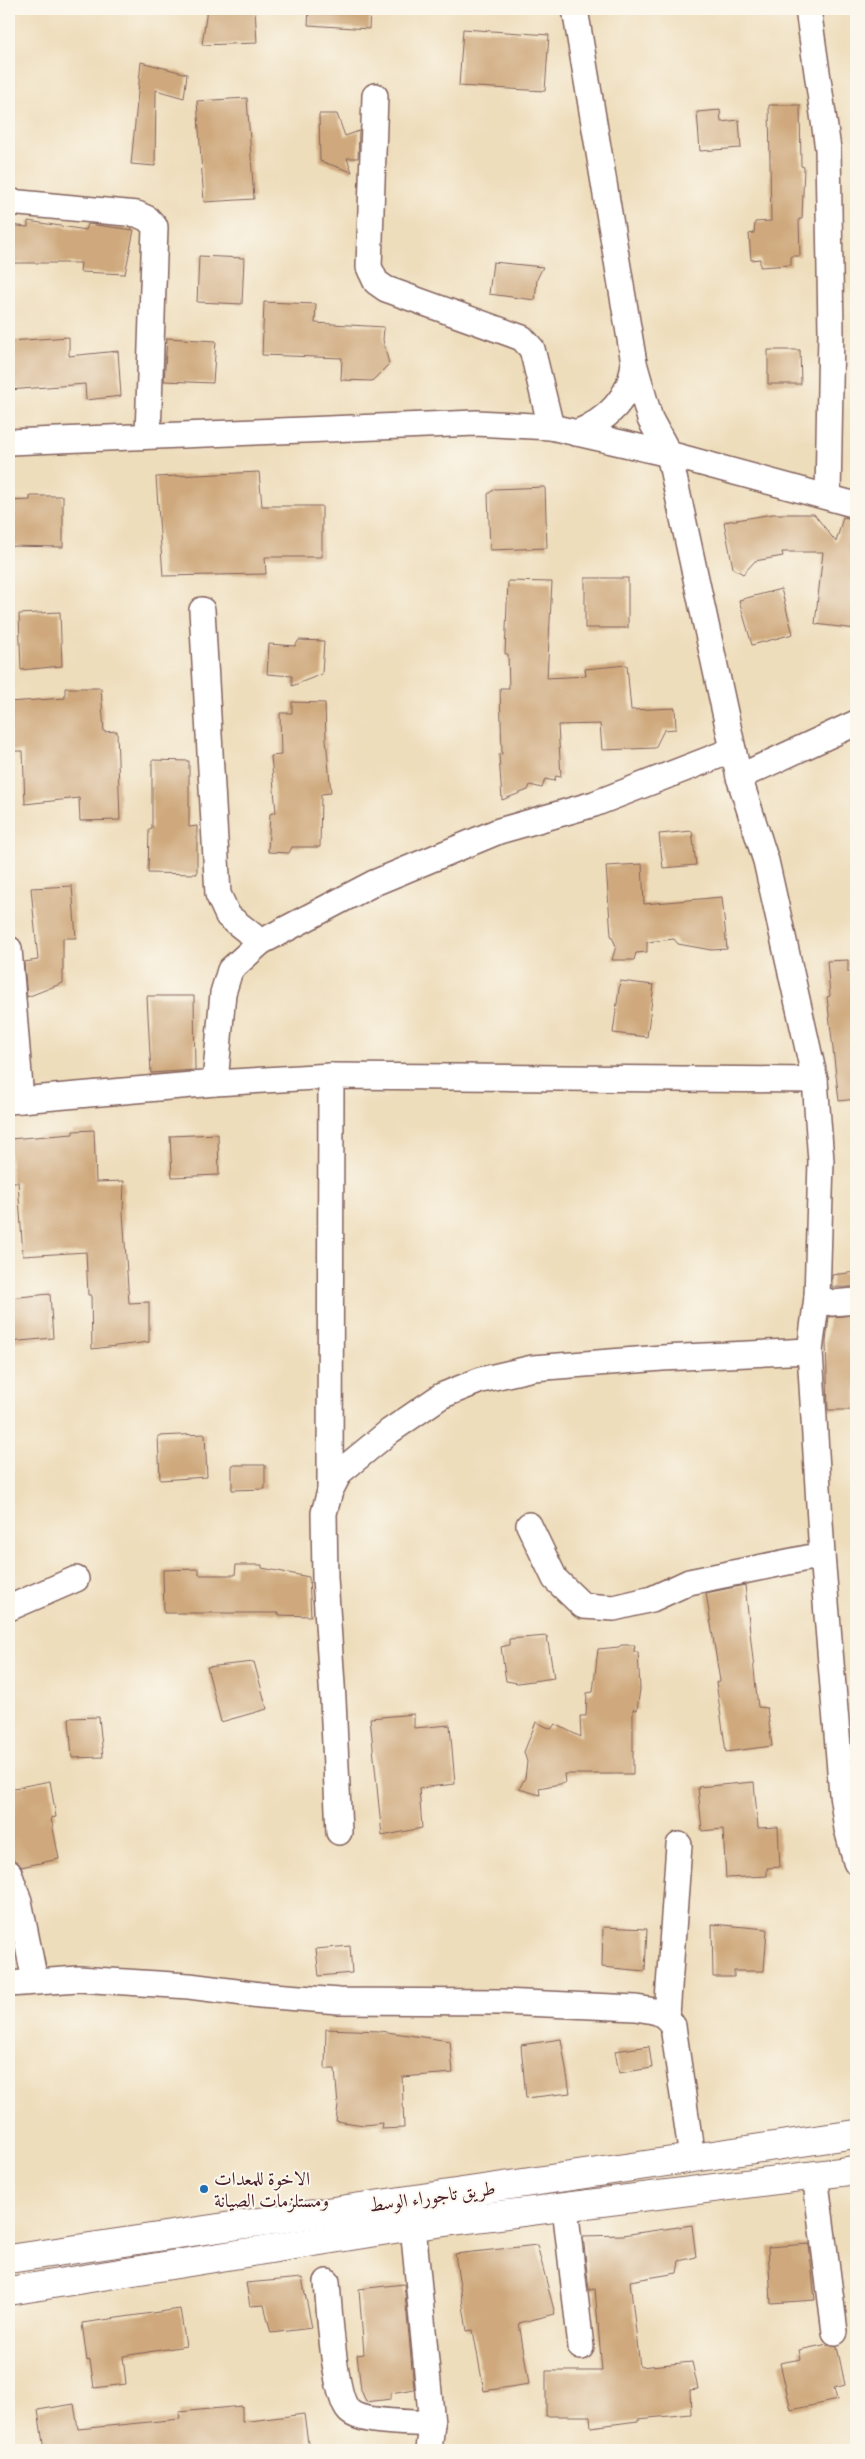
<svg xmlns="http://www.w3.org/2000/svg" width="865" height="2459" viewBox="0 0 865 2459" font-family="'IM FELL French Canon',Amiri,serif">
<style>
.building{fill:#cfa97d}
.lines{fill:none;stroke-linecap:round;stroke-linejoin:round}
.minor-casing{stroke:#83625d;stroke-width:28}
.major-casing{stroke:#83625d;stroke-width:30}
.minor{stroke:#fff;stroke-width:25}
.major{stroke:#fff;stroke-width:28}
.poi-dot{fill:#1f6fb2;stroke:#fbf7ec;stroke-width:2}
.labels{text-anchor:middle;stroke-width:4;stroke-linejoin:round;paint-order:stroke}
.poi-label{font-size:19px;fill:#4a1f2b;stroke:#fbf7ec;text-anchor:start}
.street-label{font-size:19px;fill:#4a1f2b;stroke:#fbf7ec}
</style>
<rect width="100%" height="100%" fill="#fbf7ec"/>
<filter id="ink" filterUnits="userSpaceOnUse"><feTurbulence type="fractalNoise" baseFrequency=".02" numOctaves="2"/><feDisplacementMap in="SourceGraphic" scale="10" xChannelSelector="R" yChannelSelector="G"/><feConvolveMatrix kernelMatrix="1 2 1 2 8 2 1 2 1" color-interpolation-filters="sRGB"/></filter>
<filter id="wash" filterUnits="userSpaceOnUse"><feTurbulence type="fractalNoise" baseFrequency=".0096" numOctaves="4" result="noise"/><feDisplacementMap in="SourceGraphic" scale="20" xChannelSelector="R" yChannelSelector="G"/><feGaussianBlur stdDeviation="1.12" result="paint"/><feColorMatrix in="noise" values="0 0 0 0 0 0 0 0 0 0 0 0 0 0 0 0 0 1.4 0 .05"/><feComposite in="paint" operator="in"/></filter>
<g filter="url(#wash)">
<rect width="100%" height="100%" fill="#edb"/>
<g id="blocks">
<g class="building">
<path d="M207,9H255L257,43L202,45Z"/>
<path d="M309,9H370L369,29L308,25Z"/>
<path d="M463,29L549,35L545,91L459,86Z"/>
<path d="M141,62L187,74L184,98L156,90L155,166L131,164Z"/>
<path d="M247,98L254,199L204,202L197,101Z"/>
<path d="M769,105H800L801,166L804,167L802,219H799L800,256H791V265L760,267V259L751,260L749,234L754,233L755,222L771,221Z"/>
<path d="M720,110L721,122L739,120L741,148L700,151L697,112Z"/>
<path d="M319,114H337L345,136L359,131L358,158H347L352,172L320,161Z"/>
<path d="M28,221L86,230L88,224L134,230L125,274L80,272L81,263H9V225L28,227Z"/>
<path d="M199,256L244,258L242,304L197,302Z"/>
<path d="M493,262L543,267L537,279L535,300L489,294Z"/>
<path d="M264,302L316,304L315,323L384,327L383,340L389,364L372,381L341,380L342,358L262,355Z"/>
<path d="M69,337V356L118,351L121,396L86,400L85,384L9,390V341Z"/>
<path d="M167,338L216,341L213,383L164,381Z"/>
<path d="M768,350H800L801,384H768Z"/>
<path d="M259,472L262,506H322V557H265L266,574L163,576L156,477Z"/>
<path d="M545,487L547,548L490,550L488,494L495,489Z"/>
<path d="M30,496H63V547L9,546V501L30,500Z"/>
<path d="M773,514H814L836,542L843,517L856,520V629L815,624L823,552H782L783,556L755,561L743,574L733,568L724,522Z"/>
<rect x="585" y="578" width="43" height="50"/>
<path d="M508,581L552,582L547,678L586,676L585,669L627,665L631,710L675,708L676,729L664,730L655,748L602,750L600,724L558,725L561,777L556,776L554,781L545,779L542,788L530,785L528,790L502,800L499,755L502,754L500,688H509L508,654H505Z"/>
<path d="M781,589L793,634L752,645L739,600Z"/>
<path d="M60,612L62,666L21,670L19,614Z"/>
<path d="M299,640L324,641L322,674L292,686V676L267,674L269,644L295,646Z"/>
<path d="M65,688H101L104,732L117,731L120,820L80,821L79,798L25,804L23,751H12L9,702L65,698Z"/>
<path d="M292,702L325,703L326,739L331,793L321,794L320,847H292L289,853L268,852L270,814L276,812L271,756L281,755L280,713H292Z"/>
<path d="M152,760L189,761V827L197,826V874L148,873L149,829L152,828Z"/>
<path d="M692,831L696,865L663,868L659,834Z"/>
<path d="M642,864L644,904L722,897L727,949L711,950L678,944L674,939L647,942V952L636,953L634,960H612L616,946L611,935L606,866Z"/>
<path d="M72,886L76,938H63V983L27,997L24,962L38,960L31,888Z"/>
<path d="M848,960V972H856V1099L839,1101L827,997L830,996L827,961Z"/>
<path d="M620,981L654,985L647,1037L613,1033Z"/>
<path d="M147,996H194L195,1070L151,1073Z"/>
<path d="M94,1130L96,1182L124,1181L123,1212L129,1303L149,1302V1342L92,1349L91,1295H88L86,1252L23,1256L18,1182H12L9,1139L73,1134V1131Z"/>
<path d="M218,1134L219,1175L172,1177L170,1136Z"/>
<path d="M856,1272V1287H832V1275Z"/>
<path d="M50,1294L53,1338L9,1342V1298Z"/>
<path d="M856,1315V1410H828L826,1342L829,1317Z"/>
<path d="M205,1434L207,1477L160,1480L158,1436Z"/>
<path d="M232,1465H265V1489L232,1490Z"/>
<path d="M236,1565H262V1568L309,1577L311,1616L279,1615V1613H164L163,1570L199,1569V1575H235Z"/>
<path d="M745,1585L758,1707L767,1708L772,1746L726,1752L716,1682L720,1681L706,1593Z"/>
<path d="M547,1636L554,1678L518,1683L506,1681L501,1647L509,1645V1639Z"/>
<path d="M621,1645H635L634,1652H638L640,1689L637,1710L633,1709V1774H564L565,1783L539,1788L540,1795L519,1789L525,1778L527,1762L524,1752L536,1722L551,1729L555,1724L581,1737L580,1716H586L587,1693L593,1692L598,1649L619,1647Z"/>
<path d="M254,1662L267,1709L221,1722L207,1667Z"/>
<path d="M414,1714V1728L450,1725L455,1784L419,1788L422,1828L382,1836L370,1718Z"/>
<path d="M99,1717L103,1757L72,1758L69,1718Z"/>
<path d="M50,1781L56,1817L51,1818L59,1859L21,1867L13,1859L9,1840V1789Z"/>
<path d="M754,1782L758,1828L778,1827L780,1867L767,1868V1876L726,1878L723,1829L702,1831L698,1787Z"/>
<path d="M712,1924L767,1929L764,1971H734V1977H713Z"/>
<path d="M603,1927L647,1929L645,1971L602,1967Z"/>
<path d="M350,1946L352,1973L319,1976L316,1949Z"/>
<path d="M326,2029L380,2031L450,2041L453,2073L402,2077L404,2128L381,2129L382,2123L364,2125L336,2121L338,2106L335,2069H325Z"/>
<path d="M561,2039L570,2093L526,2098L521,2045Z"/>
<path d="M649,2046L652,2068L619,2073L615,2051Z"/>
<path d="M692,2225L696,2257L679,2261L677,2273L630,2281L640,2367L692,2362L698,2389L690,2390L691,2414L638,2419V2421L591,2427L590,2416H546V2371H602L595,2289L589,2290L583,2236L623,2235Z"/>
<path d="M809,2244L815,2300L771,2303L768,2247Z"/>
<path d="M537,2245L555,2314L519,2323L529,2384L484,2391L473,2330L467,2331L455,2254Z"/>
<path d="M302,2278L312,2328L271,2333L264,2305L250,2306L246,2283Z"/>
<path d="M404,2284L414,2389L391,2393V2399L366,2402L361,2390L357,2355L364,2354L359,2289Z"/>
<path d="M180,2309L186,2346L123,2356L126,2384L94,2388L90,2360L87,2361L82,2323Z"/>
<path d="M828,2344L837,2346L845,2385L834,2388L837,2400L791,2410L780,2363L801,2359L799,2350Z"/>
<path d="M74,2404L78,2429L180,2419L179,2412L242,2406V2422L304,2414L309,2450H44L38,2410Z"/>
</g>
</g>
</g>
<g filter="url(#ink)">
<use href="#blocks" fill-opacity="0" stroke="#83625d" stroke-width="1"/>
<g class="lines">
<defs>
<g id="minor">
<path d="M575,9L634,363L650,419L669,454L739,777L766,861L815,1080L821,1161L817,1297L810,1351L822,1555L842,1794L847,1829L856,1862"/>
<path d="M808,9L828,149L831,331L828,496"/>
<path d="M375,96L369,267L376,282L386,289L522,338L532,349L551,427"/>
<path d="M9,202L137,214L148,219L155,227L148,435"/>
<path d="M576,433C607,421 631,397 634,363"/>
<path d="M9,442L476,423L551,427L669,454L856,505"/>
<path d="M202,610L218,894L228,916L261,942"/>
<path d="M739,777L856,723"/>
<path d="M9,949L21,1100"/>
<path d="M215,1083L331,1076L815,1080"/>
<path d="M9,1101L215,1083L223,993L230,970L261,942L374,883L499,831L594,804L733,750"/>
<path d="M817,1297L832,1303L856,1301"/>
<path d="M330,1491L331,1076"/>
<path d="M529,1525L555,1579L583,1606L614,1608L652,1599L689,1582L822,1555"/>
<path d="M9,1608L76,1579"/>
<path d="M339,1832L333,1700L325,1578L324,1513L330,1491L340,1472L390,1431L441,1396L481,1380L533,1368L662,1358L810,1351"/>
<path d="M9,1873L19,1901L35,1981"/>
<path d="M9,1984L78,1979L189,1986L260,1995L339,2001L501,2002L636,2008C654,2011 663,2010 673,2026L692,2158"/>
<path d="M667,2015L679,1845"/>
<path d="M815,2175L835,2332"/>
<path d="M565,2207L581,2347"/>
<path d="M327,2282C329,2307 334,2396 349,2411C362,2424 414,2422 432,2424L413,2226"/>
<path d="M429,2450L432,2424"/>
</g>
<g id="major">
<path d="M9,2259L856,2134"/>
<path d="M9,2291L413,2226L856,2170"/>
</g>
</defs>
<use href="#minor" class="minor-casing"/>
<use href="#major" class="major-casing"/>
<use href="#minor" class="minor"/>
<use href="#major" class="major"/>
</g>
</g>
<circle class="poi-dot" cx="204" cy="2189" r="5"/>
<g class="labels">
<g class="poi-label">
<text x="214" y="2185">الاخوة للمعدات<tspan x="214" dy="22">ومستلزمات الصيانة</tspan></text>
</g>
<g class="street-label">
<text transform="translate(432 2196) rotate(-8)" y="7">طريق تاجوراء الوسط</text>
</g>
</g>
<rect width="865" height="2459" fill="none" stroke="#fbf7ec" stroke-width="30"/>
</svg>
